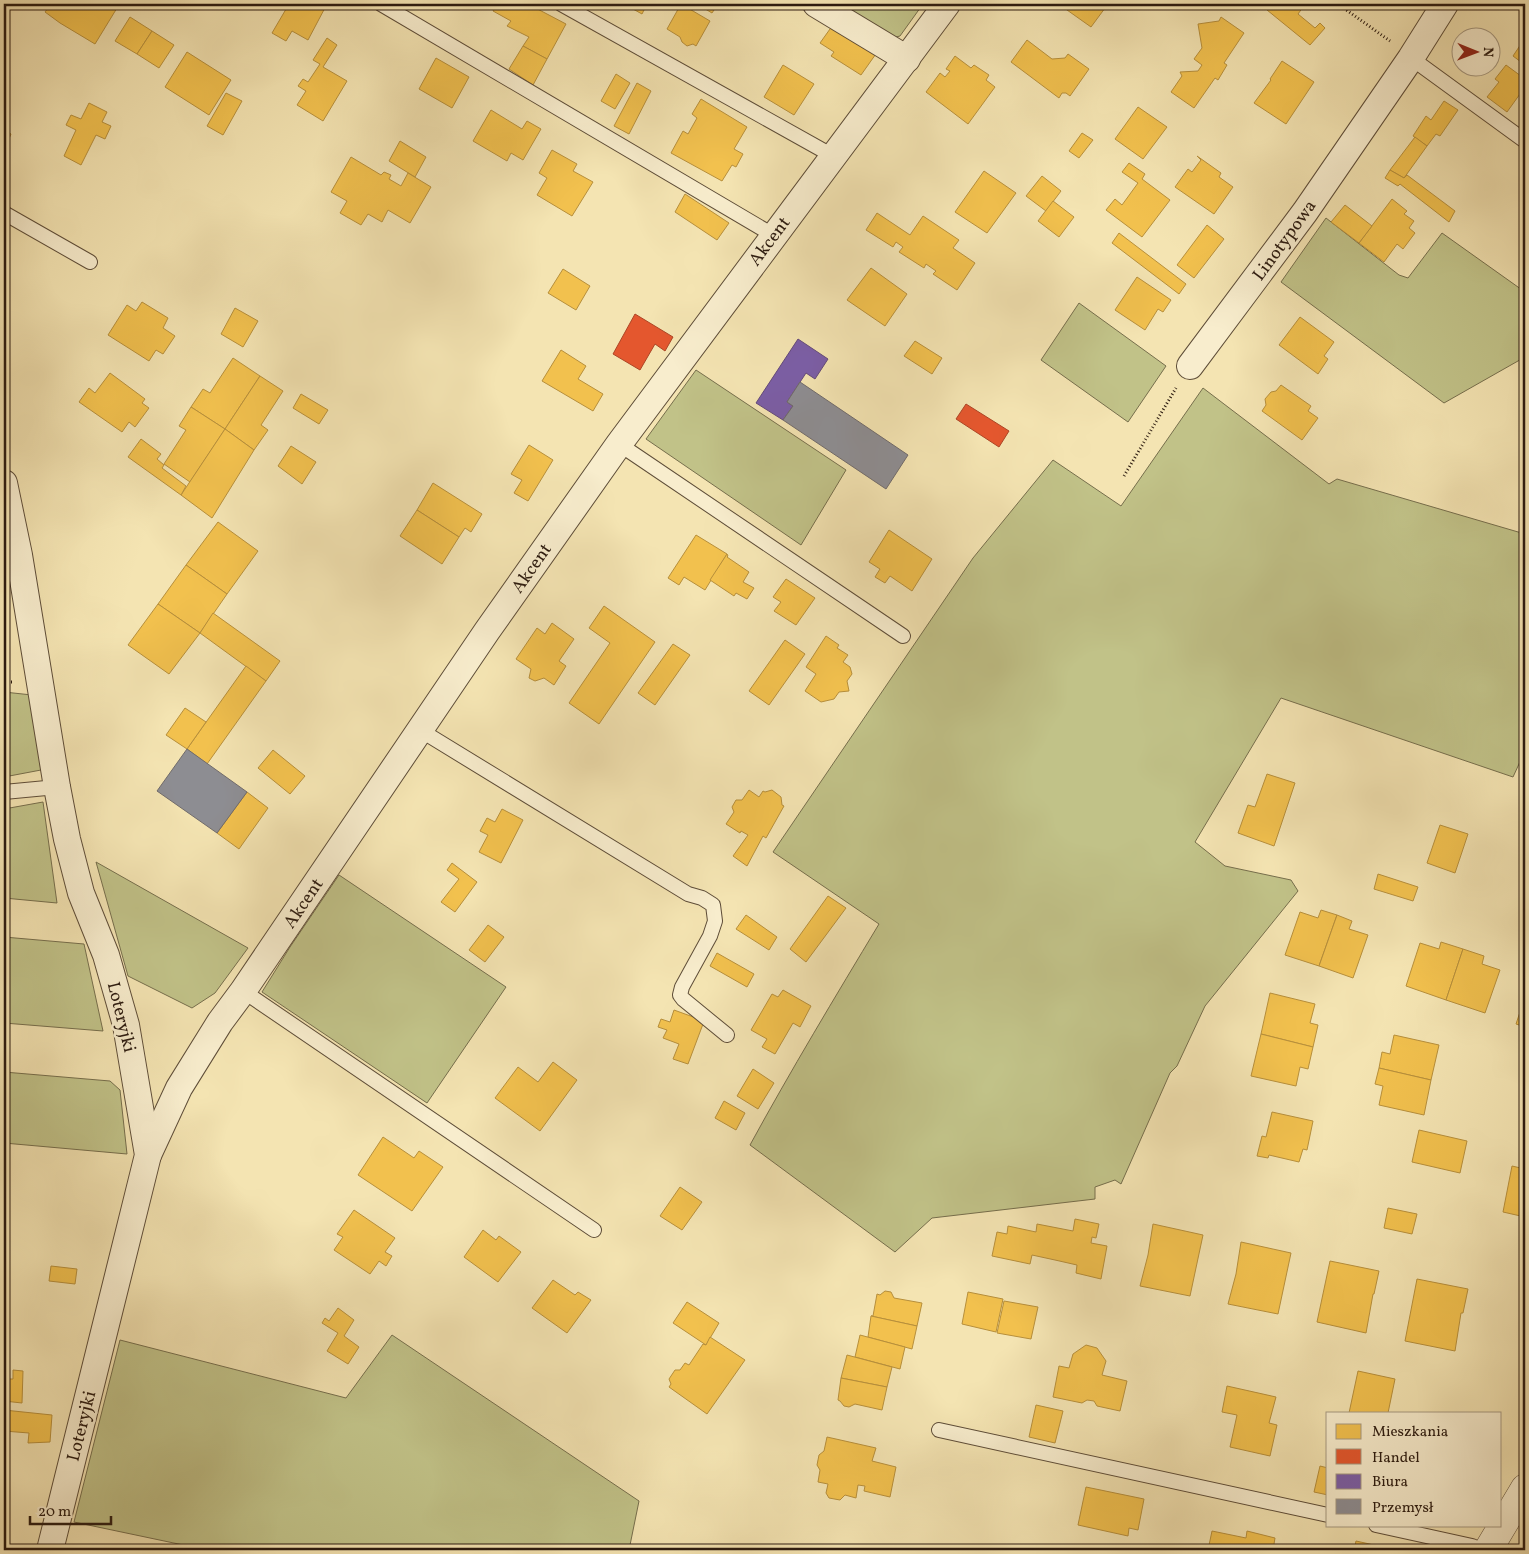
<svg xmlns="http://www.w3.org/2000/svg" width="1529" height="1554" viewBox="0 0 1529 1554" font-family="Vollkorn,serif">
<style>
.green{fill:#c1c288;stroke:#766e4c}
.homes{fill:#f2c14e;stroke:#b78f3b}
.shops{fill:#e4572e;stroke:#ad4525}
.offices{fill:#7b5ea7;stroke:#634a7a}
.industry{fill:#8d8d92;stroke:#706b6b}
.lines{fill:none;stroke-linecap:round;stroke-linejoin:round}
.service-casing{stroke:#5e4d38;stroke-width:16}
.minor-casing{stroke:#5e4d38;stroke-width:28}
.tertiary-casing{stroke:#5e4d38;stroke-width:29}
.path{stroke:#2c1b10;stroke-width:3;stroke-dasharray:1 2.5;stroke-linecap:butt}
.service{stroke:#f8edcd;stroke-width:14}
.minor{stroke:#f8edcd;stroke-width:26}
.tertiary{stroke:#f8edcd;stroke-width:28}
.labels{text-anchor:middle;stroke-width:5;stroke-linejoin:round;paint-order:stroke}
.street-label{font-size:18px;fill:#2c1b10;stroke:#f8edcd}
</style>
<rect width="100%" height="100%" fill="#f4e4b2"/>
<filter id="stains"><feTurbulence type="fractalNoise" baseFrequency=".004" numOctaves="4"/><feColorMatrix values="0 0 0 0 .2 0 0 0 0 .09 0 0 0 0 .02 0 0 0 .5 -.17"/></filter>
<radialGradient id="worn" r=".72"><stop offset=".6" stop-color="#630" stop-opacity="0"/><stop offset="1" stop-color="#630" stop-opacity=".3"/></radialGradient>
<g class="green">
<path d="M835,4H923L900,36L892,38Z"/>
<path d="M1326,218L1399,275L1408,278L1442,233L1525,292V357L1444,403L1281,282Z"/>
<path d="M1079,303L1166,366L1128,422L1041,360Z"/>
<path d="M696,370L846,470L801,545L646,439Z"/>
<path d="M1203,388L1329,484L1337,479L1525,534V751L1513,777L1281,698L1195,842L1225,866L1291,880L1298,891L1205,1006L1177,1066L1170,1073L1121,1184L1115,1180L1095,1187V1199L932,1218L895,1252L750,1145C791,1070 835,997 879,924L773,852L973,558L1053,460L1121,506Z"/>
<path d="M4,692L32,695L41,770L4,777Z"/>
<path d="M43,802L57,903L4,898V809Z"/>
<path d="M96,862L248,948L215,993L192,1008L128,976Z"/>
<path d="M339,875L506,987L427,1103L262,992L290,947Z"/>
<path d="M4,937L84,944L103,1031L4,1023Z"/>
<path d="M4,1072L110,1081L120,1090L127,1154L4,1143Z"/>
<path d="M392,1335L639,1501L629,1550H207L74,1522L120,1340L346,1398Z"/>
</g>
<g class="homes">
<path d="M51,4H110L117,8L95,44L60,23L45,12Z"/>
<path d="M289,4H327L308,40L292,31L286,41L272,33Z"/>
<path d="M497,4H528L566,24L547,59L523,46L529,37L507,26L511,21L493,11Z"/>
<path d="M624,4H647L642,14Z"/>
<path d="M681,4L710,21L696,46L693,44L687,46L682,42L680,37L667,29Z"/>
<path d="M697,4H718L712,13Z"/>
<path d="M1061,4H1108L1091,27L1060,5Z"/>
<path d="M1272,4H1285L1288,6L1289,4H1298L1303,7L1298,14L1315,28L1320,23L1325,28L1310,45L1267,10Z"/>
<path d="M130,17L152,31L137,54L115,41Z"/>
<path d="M1221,17L1244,33L1224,63L1227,65L1218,80L1215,78L1194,108L1171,92L1182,76L1180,72L1198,71L1202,65L1194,59L1202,48L1198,24L1219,21Z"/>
<path d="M835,22L878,51L861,75L831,56L834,52L820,43Z"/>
<path d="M152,31L174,45L159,68L137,54Z"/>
<path d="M327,38L337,45L323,67L347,81L323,121L297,105L306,91L298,86L303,79L308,82L320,64L313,60Z"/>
<path d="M1027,40L1052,59L1065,58L1068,54L1089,69L1070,96L1066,93H1062L1059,98L1011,62Z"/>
<path d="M1523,41L1525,42V65L1513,56Z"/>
<path d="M523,46L547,59L533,85L509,69Z"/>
<path d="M187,52L231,80L209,115L165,87Z"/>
<path d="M955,56L971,68L974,65L989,75L986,80L995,87L968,124L926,92L940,73L945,77L950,71L946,69Z"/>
<path d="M436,58L469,77L452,108L419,89Z"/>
<path d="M1282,61L1314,82L1286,124L1254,103L1271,80L1270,79Z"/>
<path d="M783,65L814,84L794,115L764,97Z"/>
<path d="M1506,65L1525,79V87L1507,112L1487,97L1499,82L1495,79Z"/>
<path d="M616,74L630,83L615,109L601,101Z"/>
<path d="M637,83L651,91L629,134L614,126Z"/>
<path d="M226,93L242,101L223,135L207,126Z"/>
<path d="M701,99L747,127L734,149L743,154L736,167L732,165L722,181L671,153L683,131L688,134L697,118L692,114Z"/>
<path d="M1444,101L1458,110L1440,136L1436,134L1427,146L1413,136L1426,116L1431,120Z"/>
<path d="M89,103L107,112L102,122L111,126L105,139L96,135L81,165L64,156L76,130L66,125L71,115L81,119Z"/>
<path d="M1138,107L1167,127L1143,159L1115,139Z"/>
<path d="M491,110L522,129L527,121L541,129L523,160L511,153L507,161L473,141Z"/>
<path d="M4,130L11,134L4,151Z"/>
<path d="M1082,133L1093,140L1079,158L1069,151Z"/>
<path d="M1415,137L1427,146L1404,178L1390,170Z"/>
<path d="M400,141L426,157L415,177L389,161Z"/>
<path d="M552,150L577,164L573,171L593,182L572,216L537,195L547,178L539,173Z"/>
<path d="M1197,156L1221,173L1219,177L1233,187L1214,214L1175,187L1188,169L1192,172L1201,160Z"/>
<path d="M351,157L381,175L384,172L391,175L389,179L401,186L408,173L431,187L410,223L388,210L382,222L368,214L361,225L340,213L347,201L331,192Z"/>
<path d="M1129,163L1145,174L1142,179L1170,200L1142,237L1106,210L1115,199L1122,205L1138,183L1122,172Z"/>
<path d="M1390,170L1404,178L1407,175L1455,211L1449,222L1400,184L1398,186L1385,178Z"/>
<path d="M984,171L1016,193L987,233L955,212Z"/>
<path d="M1042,176L1061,191L1046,211L1026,196Z"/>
<path d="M685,194L729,223L717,240L675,212Z"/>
<path d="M1392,199L1407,211L1404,214L1414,221L1409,228L1415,233L1403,249L1397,244L1384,262L1359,243Z"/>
<path d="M1053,201L1074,217L1059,237L1038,221Z"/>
<path d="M1345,205L1372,226L1359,243L1331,222Z"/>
<path d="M877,213L910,235L923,216L959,240L953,248L975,263L957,290L933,274L936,271L926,264L924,268L899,252L903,247L896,242L893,247L866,230Z"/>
<path d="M1207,225L1224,239L1194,278L1177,265Z"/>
<path d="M1119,233L1186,284L1179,294L1112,243Z"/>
<path d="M871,268L907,294L885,326L847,300Z"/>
<path d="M563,269L590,286L576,310L548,293Z"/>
<path d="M1137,277L1171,300L1163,312L1158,309L1145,330L1115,310Z"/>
<path d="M142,302L168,318L163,328L175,336L163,354L156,350L149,361L108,335L127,305L136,311Z"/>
<path d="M235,308L258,321L243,347L221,334Z"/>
<path d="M1300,317L1334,342L1324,356L1328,359L1318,374L1279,345Z"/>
<path d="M915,341L942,358L932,374L904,356Z"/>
<path d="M561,350L586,366L578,379L603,394L593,411L542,381Z"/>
<path d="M233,358L260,376L225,429L191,407L203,389L210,393Z"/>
<path d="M110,373L145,399L142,403L149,408L135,427L129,422L122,432L79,402L89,388L95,393Z"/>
<path d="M260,376L283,391L261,425L268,430L254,450L225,429Z"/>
<path d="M1281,385L1311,406L1308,411L1318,418L1302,440L1262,411L1266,405L1265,399L1271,392L1276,391Z"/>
<path d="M301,394L328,410L319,424L293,408Z"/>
<path d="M191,407L225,429L190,482L164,464L186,430L179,426Z"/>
<path d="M225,429L254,450L212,518L181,495Z"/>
<path d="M141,439L161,454L157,459L164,465L162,468L186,486L181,495L128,457Z"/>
<path d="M529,445L553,460L528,501L514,493L522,480L511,474Z"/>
<path d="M291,446L316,462L302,484L278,466Z"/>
<path d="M433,483L482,514L471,532L465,528L459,537L417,510Z"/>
<path d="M417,510L459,537L442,564L400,536Z"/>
<path d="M218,522L258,551L227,594L186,565Z"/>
<path d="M889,530L932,559L912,591L890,576L885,583L875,577L880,569L869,562Z"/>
<path d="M696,535L727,554L705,590L684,577L679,585L668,578Z"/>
<path d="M727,554L728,556L727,557L749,572L743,582L754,588L747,599L736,593L734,596L710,580Z"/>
<path d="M186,565L227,594L200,633L158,604Z"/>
<path d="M786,579L815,598L796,625L774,611L781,602L773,597Z"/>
<path d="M158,604L200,633L169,674L128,645Z"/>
<path d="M604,606L655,642L599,724L569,703L610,643L589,628Z"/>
<path d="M213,613L280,661L266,681L200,633Z"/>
<path d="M552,623L574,639L559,661L566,666L554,685L544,678L535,681L529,678L531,669L516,659L537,628L545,634Z"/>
<path d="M826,636L839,645L837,648L848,655L843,662L850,667L852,674L847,681L849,691L839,692L834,699L821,702L805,691L816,674L806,667Z"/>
<path d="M785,640L805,654L769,705L749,691Z"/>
<path d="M673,644L690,655L655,705L638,693Z"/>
<path d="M246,666L266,681L207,764L187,749Z"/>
<path d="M185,708L206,722L187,749L166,735Z"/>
<path d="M273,750L305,776L290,794L258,768Z"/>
<path d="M1267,774L1295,783L1274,846L1238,833L1248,805L1255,807Z"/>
<path d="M749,790L759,797L763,791L765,792L772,790L781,797L782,805L784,806L766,838L763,836L747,866L733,856L748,835L741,831L740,833L726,824L734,812L732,807L736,800H742Z"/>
<path d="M247,792L268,808L239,849L217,833Z"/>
<path d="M502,809L523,820L501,863L479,852L488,835L480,831L487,818L495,822Z"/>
<path d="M1440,825L1468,834L1455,873L1427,863Z"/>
<path d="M452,863L477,882L455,912L441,902L459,879L447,870Z"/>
<path d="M1378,874L1418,887L1413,901L1374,889Z"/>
<path d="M828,896L846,908L806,962L790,949Z"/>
<path d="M1321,910L1337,915L1319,966L1285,955L1300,912L1318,918Z"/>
<path d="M746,915L777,937L769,950L736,929Z"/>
<path d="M1337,915L1352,921L1349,929L1368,935L1353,978L1319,966Z"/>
<path d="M488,925L504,937L485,962L469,950Z"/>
<path d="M1441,942L1463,949L1446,1000L1406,986L1420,943L1439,949Z"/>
<path d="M1463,949L1484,956L1482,964L1500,970L1485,1013L1446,1000Z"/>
<path d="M717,953L754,974L747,987L710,966Z"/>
<path d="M783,990L811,1006L800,1027L793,1023L775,1054L762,1047L767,1039L751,1030L772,994L778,997Z"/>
<path d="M1270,993L1315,1004L1310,1023L1318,1025L1313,1047L1261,1034Z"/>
<path d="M1525,997V1027L1516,1024Z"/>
<path d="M674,1010L696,1018L703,1024L688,1064L673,1059L679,1044L663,1038L667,1030L658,1027L661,1019L670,1022Z"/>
<path d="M1261,1034L1313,1047L1308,1069L1300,1067L1296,1086L1251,1076Z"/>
<path d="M1394,1035L1439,1045L1431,1080L1379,1068L1382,1052L1390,1054Z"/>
<path d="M553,1062L577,1080L540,1131L495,1098L518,1067L538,1082Z"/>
<path d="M1379,1068L1431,1080L1424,1115L1379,1105L1383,1086L1375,1084Z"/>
<path d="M753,1069L774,1083L758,1109L737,1096Z"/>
<path d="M724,1101L745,1113L736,1130L715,1118Z"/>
<path d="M1272,1112L1313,1121L1307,1150L1303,1149L1299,1162L1269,1155L1268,1158L1257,1156L1262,1136L1266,1137Z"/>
<path d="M1419,1130L1467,1141L1460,1173L1412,1162Z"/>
<path d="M383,1137L414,1158L419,1151L443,1167L412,1211L358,1175Z"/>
<path d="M1512,1166L1525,1169V1217L1503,1212Z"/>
<path d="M680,1187L702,1202L682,1230L660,1216Z"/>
<path d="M1388,1208L1417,1214L1412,1234L1384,1228Z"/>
<path d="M354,1210L395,1238L385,1252L392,1256L386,1266L379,1261L370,1274L334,1250L343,1237L337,1234Z"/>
<path d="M1075,1219L1099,1224L1096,1238L1092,1237L1091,1243L1107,1246L1101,1279L1076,1273L1077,1265L1055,1260L1032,1255L1030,1264L992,1256L997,1232L1007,1234L1008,1226L1036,1232L1037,1224L1073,1231Z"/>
<path d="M1153,1224L1203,1235L1190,1296L1140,1286L1148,1255Z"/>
<path d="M483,1230L496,1240L499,1236L521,1252L498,1282L464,1257Z"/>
<path d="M1241,1242L1291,1253L1278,1314L1228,1304L1236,1274Z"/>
<path d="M1330,1261L1379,1271L1374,1294H1373L1366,1333L1317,1322Z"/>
<path d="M51,1266L77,1269L75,1284L49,1281Z"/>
<path d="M1417,1279L1468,1289L1463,1313H1461L1455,1351L1405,1341Z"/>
<path d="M553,1280L575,1295L578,1292L591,1300L567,1333L532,1308Z"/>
<path d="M885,1291L891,1292L894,1298L922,1303L917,1326L871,1316H873L877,1294L880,1295Z"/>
<path d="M968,1292L1003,1299L996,1332L962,1324Z"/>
<path d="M1004,1301L1038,1307L1031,1339L997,1333Z"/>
<path d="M687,1302L719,1323L706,1345L673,1323Z"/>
<path d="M338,1308L354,1320L344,1336L359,1347L348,1364L327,1351L338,1333L322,1323L325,1318L329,1321Z"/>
<path d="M871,1316L917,1326L912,1349L868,1337Z"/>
<path d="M860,1335L905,1347L900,1369L855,1357Z"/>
<path d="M710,1337L745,1360L707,1414L669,1387L671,1384L669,1379L675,1370H680L685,1363L689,1365L703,1344L706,1345Z"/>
<path d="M1086,1345L1097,1348L1106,1361L1102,1375L1127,1381L1120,1411L1097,1406L1094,1401L1087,1400L1082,1403L1053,1397L1059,1366L1069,1368L1073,1354Z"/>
<path d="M847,1355L892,1367L887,1387L841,1378Z"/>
<path d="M13,1370L23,1371L22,1403L4,1401V1379H13Z"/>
<path d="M1358,1371L1395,1379L1388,1413H1349Z"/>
<path d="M841,1378L887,1387L882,1410L855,1404L849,1407L844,1406L840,1401L838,1400Z"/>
<path d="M1227,1386L1276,1397L1269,1423L1277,1425L1270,1456L1230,1447L1237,1415L1222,1412Z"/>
<path d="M1036,1405L1063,1411L1055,1443L1029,1437Z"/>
<path d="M4,1410L52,1415L50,1442L28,1443L29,1433L4,1431Z"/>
<path d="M827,1437L876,1448L872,1461L896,1467L890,1497L864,1491L865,1486L858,1485L856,1498L845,1495L840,1500L829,1498L826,1493L828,1484L818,1482L820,1470L817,1465L819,1455L824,1451Z"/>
<path d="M1320,1466L1328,1468V1495L1314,1492Z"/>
<path d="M1086,1487L1144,1499L1138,1530L1129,1528L1128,1536L1078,1525Z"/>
<path d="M1212,1531L1246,1538L1247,1531L1275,1538L1273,1550H1208Z"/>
<path d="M1356,1541L1383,1547V1550H1354Z"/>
</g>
<g class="shops">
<path d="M635,314L673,337L665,351L655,344L640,370L613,354Z"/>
<path d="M966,404L1009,431L999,447L956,419Z"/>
</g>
<path class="offices" d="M798,339L828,359L815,379L806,373L787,402L793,406L783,420L756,403Z"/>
<g class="industry">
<path d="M800,382L908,455L886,489L783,420L793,406L787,402Z"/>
<path d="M187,749L247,792L217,833L157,791Z"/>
</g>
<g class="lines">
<defs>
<g id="service">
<path d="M381,4L773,235"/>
<path d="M561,4L833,156"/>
<path d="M1411,58L1525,141"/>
<path d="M4,213L90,262"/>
<path d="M619,444L903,636"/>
<path d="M420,730L688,894L702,898L713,905L715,921L710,936L682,987L680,995L683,999L727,1035"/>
<path d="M4,792L57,787"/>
<path d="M243,991L594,1230"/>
<path d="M939,1430L1328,1515"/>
<path d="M1376,1525L1472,1546L1481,1550"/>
</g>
<g id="minor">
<path d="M816,4L907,59"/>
<path d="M1190,366L1305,212L1411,58L1445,4"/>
<path d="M4,483L19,555L57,787L67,839L81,893L106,955L126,1025L148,1155L50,1550"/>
<path d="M148,1155L179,1088L220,1022L243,991L487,631L619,444L947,4"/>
</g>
<path id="tertiary" d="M1488,1550L1525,1488"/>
</defs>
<use href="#service" class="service-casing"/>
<use href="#minor" class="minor-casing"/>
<use href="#tertiary" class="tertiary-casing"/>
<g class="path">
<path d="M1338,4L1390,41"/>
<path d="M1124,476L1176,388"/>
<path d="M4,682H13"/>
</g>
<use href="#service" class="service"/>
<use href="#minor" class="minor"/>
<use href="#tertiary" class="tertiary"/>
</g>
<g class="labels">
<g class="street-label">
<text transform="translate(1284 240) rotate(-54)" y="6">Linotypowa</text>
<text transform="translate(769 241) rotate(-53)" y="6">Akcent</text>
<text transform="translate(531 568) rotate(-55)" y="6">Akcent</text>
<text transform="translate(303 903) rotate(-56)" y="6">Akcent</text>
<text transform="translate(122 1017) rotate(76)" y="6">Loteryjki</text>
<text transform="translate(81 1426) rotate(-76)" y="6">Loteryjki</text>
</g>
</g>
<rect width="1529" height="1554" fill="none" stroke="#f4e4b2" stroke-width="20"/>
<rect x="5" y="5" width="1519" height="1544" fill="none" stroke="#2c1b10" stroke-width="2.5"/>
<rect x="10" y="10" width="1509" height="1534" fill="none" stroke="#2c1b10"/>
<rect x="1326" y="1412" width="175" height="115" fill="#f8edcd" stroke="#a69981"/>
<rect x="1336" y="1424" width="25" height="15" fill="#f2c14e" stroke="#a69981"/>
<text x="1372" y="1436" font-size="15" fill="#2c1b10">Mieszkania</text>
<rect x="1336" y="1449" width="25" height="15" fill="#e4572e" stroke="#a69981"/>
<text x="1372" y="1462" font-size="15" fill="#2c1b10">Handel</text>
<rect x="1336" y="1474" width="25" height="15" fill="#7b5ea7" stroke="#a69981"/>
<text x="1372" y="1486" font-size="15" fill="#2c1b10">Biura</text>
<rect x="1336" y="1499" width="25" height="15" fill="#8d8d92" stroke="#a69981"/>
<text x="1372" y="1512" font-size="15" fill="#2c1b10">Przemysł</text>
<g transform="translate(1476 52) rotate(91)"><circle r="24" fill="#f8edcd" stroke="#a69981"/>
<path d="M0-4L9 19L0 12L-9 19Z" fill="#8f2418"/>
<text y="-8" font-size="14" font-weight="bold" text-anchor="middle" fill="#2c1b10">N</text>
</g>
<path d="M30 1516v8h81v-8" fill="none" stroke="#2c1b10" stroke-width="2.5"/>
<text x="38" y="1516" font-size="15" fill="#2c1b10" stroke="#f8edcd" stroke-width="4" paint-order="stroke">20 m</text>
<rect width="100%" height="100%" filter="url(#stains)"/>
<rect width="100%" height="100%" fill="url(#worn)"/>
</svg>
